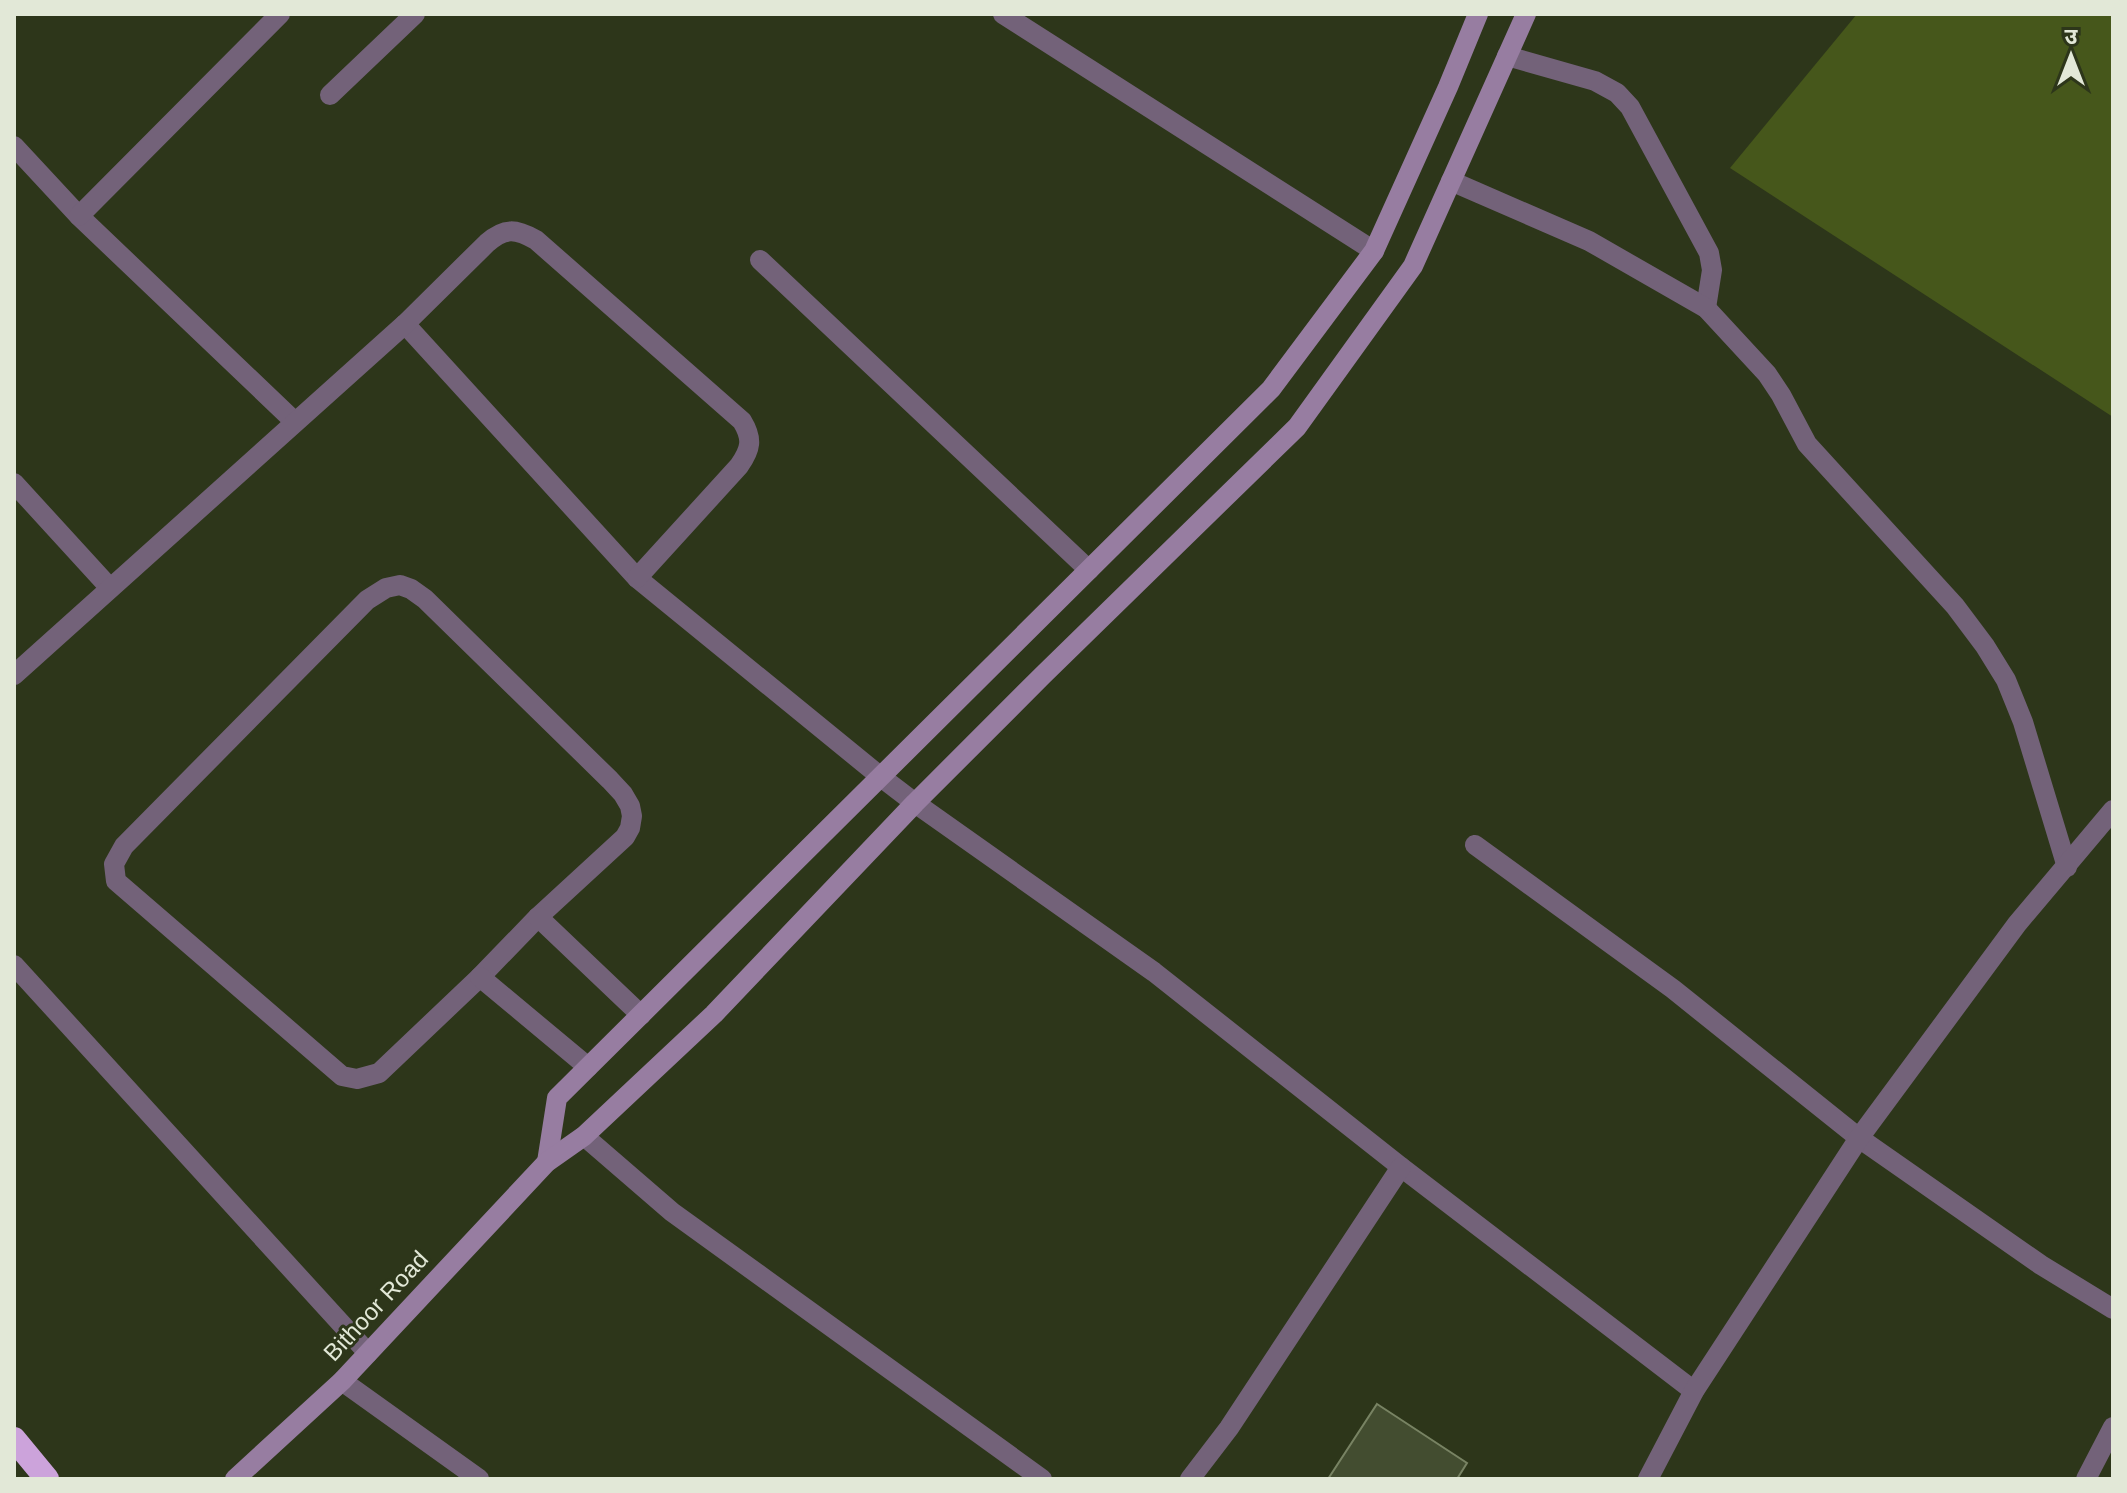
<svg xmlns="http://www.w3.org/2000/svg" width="2127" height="1493" viewBox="0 0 2127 1493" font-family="Helvetica,'Noto Sans Devanagari',sans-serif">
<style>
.green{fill:#46571b}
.building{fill:#434d30;stroke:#788363;stroke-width:2}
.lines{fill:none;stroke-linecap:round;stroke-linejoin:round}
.lane{stroke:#736279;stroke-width:20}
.street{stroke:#736279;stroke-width:20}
.secondary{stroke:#977da1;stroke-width:20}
.highway{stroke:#cca3db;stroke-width:24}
.labels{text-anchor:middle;stroke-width:6;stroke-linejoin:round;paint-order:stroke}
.street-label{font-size:24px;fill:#e2e8d7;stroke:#2d361a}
</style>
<rect width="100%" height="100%" fill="#2d361a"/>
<path class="green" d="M1857,14H2113V417L1730,168Z"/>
<path class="building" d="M1377,1404L1467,1463L1457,1479H1328Z"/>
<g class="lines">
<g class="lane">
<path d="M760,260L1089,570"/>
<path d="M400,585L411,589L425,599L610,780L623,794L630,806L632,816L630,828L625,837L538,917L480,977L379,1073L357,1079L342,1076L116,881L114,864L124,846L367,600L386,588Z"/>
<path d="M1475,845L1673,989L1859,1138"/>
<path d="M538,917L641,1015"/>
<path d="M480,977L588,1067"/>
</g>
<g class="street">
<path d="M1003,14L1374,251"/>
<path d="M1507,56L1595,81L1617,93L1630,107L1709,253L1712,270L1706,308"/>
<path d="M330,95L415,14"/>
<path d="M14,146L79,216L295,422"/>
<path d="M1451,181L1589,241L1706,308L1767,374L1781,395L1807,444L1955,606L1985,646L2006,680L2023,722L2067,867"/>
<path d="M79,216L280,14"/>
<path d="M405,324L637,578L881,777L915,803L1154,972L1401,1167L1694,1391"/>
<path d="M14,483L110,588"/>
<path d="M14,675L405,324L487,243C505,227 516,229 536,240L742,421C753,439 751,449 739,466L637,578"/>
<path d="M14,965L368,1353"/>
<path d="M584,1136L672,1212L1042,1479"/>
<path d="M1859,1138L2041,1265L2113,1309"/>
<path d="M342,1381L479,1479"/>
<path d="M1190,1479L1229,1428L1401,1167"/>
<path d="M1648,1479L1694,1391L1859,1138L2017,924L2113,810"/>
<path d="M2086,1479L2113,1427"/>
</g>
<g class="secondary">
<path d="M547,1162L557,1098L1271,389L1374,251L1448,87L1478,14"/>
<path d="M235,1479L342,1381L547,1162L584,1136L714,1014L915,803L1043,675L1297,427L1413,266L1526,14"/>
</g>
<path class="highway" d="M14,1439L47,1479"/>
</g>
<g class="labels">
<g class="street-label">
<text transform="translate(376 1306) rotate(-47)" y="8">Bithoor Road</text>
</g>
</g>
<rect width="2127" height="1493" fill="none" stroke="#e2e8d7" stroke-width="32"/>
<g transform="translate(2071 56)" stroke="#2d361a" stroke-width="6" paint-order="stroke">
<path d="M0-6L14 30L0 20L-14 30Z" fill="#e2e8d7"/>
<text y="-12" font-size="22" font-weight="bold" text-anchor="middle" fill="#e2e8d7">उ</text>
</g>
</svg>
